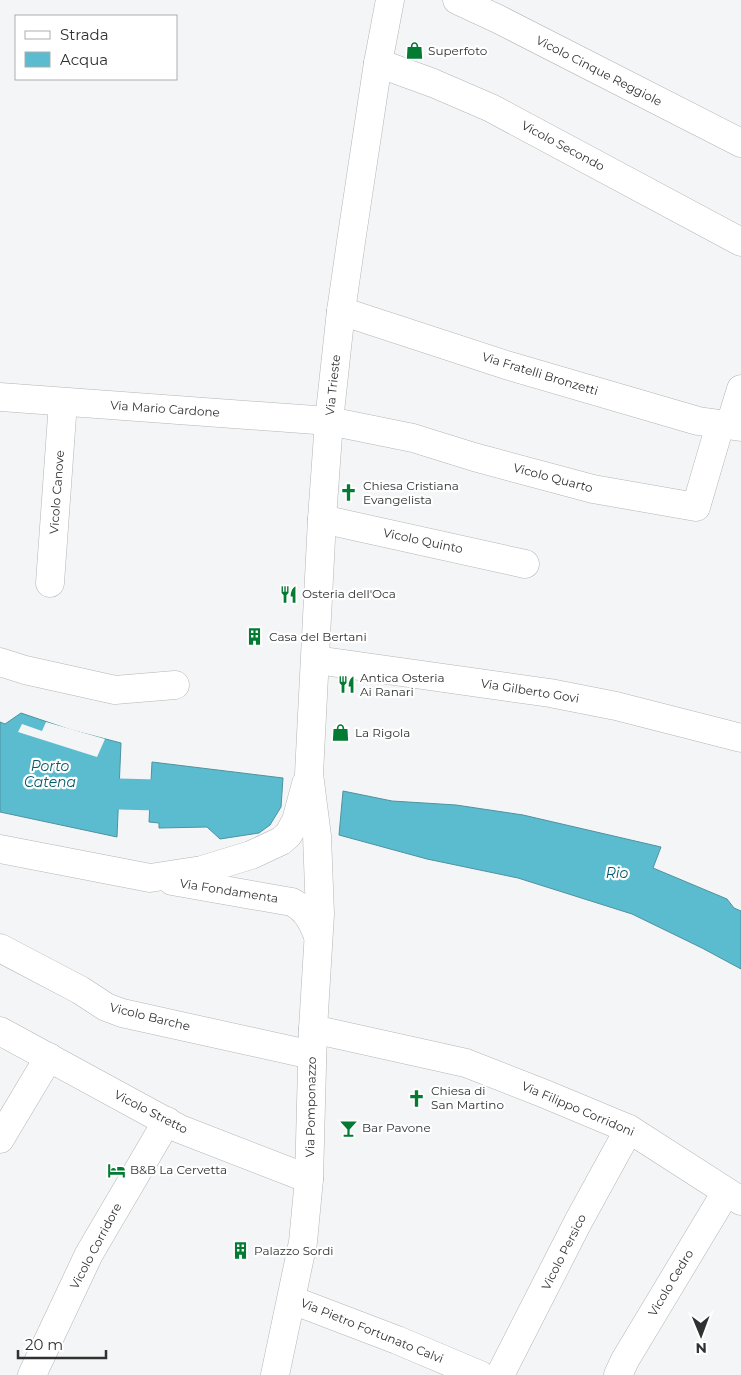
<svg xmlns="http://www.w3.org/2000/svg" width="741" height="1375" viewBox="0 0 741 1375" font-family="Montserrat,sans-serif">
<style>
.water{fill:#5bbccf;stroke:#4e92a0}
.pier{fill:#f4f5f6}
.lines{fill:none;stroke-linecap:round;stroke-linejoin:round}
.canal{stroke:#5bbccf;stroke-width:31}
.minor-casing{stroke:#b4b5b6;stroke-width:29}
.major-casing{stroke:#b4b5b6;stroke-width:29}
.minor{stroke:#fff;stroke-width:28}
.major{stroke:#fff;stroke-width:28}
.labels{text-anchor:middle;stroke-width:4.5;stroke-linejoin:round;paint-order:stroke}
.poi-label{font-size:12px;fill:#303131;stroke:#fff;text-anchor:start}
.street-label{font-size:12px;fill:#303131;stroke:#fff}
.water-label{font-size:14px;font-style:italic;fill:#035b69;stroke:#fff}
</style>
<rect width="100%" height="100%" fill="#f4f5f6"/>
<g class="water">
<path d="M21,713L71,730L121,743L117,837L0,812V722L5,724Z"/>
<path d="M152,762L283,778L281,807L270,825L259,833L220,839L207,827L159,828V823L149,822Z"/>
<path d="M343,791L392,801L456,805L523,815L661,847L653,868L727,899L734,908L741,911V969L702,948L632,914L518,878L427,859L339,835Z"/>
</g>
<path class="pier" d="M46,722L105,739L97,757L18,732L22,724L42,731Z"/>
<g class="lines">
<path class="canal" d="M119,794L193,796"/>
<defs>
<g id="minor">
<path d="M457,0L498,19L741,143"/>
<path d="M378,63L433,83L491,108L741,242"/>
<path d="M341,311L506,365L698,421L741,427"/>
<path d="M0,397L329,421L413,438L474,457L593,489L696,507L720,425"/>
<path d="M730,425L741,389"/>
<path d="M322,519L525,564"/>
<path d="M50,583L63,402"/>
<path d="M316,660L550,693L616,706L741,738"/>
<path d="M0,662L25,670L115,690L175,685"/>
<path d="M0,948L80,990L106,1007L122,1013L312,1055"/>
<path d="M313,1029L466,1063L545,1094L629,1129L741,1201"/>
<path d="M0,1031L180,1129L309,1179"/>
<path d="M0,1139L49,1057"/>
<path d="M292,1300L397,1340L480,1375"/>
<path d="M32,1375L89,1254L167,1121"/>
<path d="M500,1375L578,1222L629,1129"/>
<path d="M618,1375L625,1360L726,1192"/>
</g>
<g id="major">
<path d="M0,849L150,878L202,870L251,855L281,841L288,835L296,821L306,784"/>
<path d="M172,881L292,902C307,910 312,921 318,936"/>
<path d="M275,1375L303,1242L309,1179L313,1029L320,914L317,836L309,774L322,519L329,421L341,311L352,235L378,63L390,0"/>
</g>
</defs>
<use href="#minor" class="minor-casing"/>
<use href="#major" class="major-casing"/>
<use href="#minor" class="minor"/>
<use href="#major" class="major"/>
</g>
<defs>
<symbol id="shop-bare" viewBox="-9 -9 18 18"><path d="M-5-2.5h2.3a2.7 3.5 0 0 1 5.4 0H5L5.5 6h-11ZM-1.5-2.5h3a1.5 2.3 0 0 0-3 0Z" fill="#037b32" stroke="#fff" stroke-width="2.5" paint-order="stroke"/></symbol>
<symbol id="church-bare" viewBox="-9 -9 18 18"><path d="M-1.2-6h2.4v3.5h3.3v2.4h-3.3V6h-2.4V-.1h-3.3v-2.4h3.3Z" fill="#037b32" stroke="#fff" stroke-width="2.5" paint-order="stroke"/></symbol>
<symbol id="restaurant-bare" viewBox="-9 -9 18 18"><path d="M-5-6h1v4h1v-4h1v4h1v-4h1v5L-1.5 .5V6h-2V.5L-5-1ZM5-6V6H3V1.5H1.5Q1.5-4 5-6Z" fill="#037b32" stroke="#fff" stroke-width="2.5" paint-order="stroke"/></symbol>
<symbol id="building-bare" viewBox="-9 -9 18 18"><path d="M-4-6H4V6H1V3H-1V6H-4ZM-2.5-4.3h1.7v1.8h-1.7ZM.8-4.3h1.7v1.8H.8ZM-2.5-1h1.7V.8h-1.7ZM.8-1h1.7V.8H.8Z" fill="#037b32" stroke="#fff" stroke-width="2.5" paint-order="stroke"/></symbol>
<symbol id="bar-bare" viewBox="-9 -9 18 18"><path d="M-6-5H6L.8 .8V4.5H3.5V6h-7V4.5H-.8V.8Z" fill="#037b32" stroke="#fff" stroke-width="2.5" paint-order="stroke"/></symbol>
<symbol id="hotel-bare" viewBox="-9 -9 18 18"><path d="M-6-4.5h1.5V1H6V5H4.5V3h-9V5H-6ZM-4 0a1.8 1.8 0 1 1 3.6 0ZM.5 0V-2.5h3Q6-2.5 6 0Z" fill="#037b32" stroke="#fff" stroke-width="2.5" paint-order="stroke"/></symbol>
</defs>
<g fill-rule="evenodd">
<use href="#shop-bare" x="402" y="38" width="25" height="25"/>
<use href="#church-bare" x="336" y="480" width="25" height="25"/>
<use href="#restaurant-bare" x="276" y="582" width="25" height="25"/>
<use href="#building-bare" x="242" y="624" width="25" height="25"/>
<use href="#restaurant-bare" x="334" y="672" width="25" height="25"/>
<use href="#shop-bare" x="328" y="720" width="25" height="25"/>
<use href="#church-bare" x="404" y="1086" width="25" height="25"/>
<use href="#bar-bare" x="336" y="1116" width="25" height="25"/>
<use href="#hotel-bare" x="104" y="1158" width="25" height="25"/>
<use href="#building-bare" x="228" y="1238" width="25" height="25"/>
</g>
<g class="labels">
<g class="poi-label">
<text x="428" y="55">Superfoto</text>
<text x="363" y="490">Chiesa Cristiana<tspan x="363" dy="14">Evangelista</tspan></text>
<text x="302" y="598">Osteria dell'Oca</text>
<text x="269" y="641">Casa del Bertani</text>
<text x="360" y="682">Antica Osteria<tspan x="360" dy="14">Ai Ranari</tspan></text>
<text x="355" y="737">La Rigola</text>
<text x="431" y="1095">Chiesa di<tspan x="431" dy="14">San Martino</tspan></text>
<text x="362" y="1132">Bar Pavone</text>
<text x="130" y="1174">B&amp;B La Cervetta</text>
<text x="254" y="1255">Palazzo Sordi</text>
</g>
<g class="street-label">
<text transform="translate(599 71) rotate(27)" y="4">Vicolo Cinque Reggiole</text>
<text transform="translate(563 146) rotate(28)" y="4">Vicolo Secondo</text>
<text transform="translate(540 374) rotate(17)" y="4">Via Fratelli Bronzetti</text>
<text transform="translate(333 385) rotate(-84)" y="4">Via Trieste</text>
<text transform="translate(165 409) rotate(4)" y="4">Via Mario Cardone</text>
<text transform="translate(553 478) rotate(15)" y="4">Vicolo Quarto</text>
<text transform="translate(57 492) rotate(-86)" y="4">Vicolo Canove</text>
<text transform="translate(423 541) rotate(12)" y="4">Vicolo Quinto</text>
<text transform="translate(530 691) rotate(9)" y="4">Via Gilberto Govi</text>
<text transform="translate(229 891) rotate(9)" y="4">Via Fondamenta</text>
<text transform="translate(150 1017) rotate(14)" y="4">Vicolo Barche</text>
<text transform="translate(311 1107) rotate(-89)" y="4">Via Pomponazzo</text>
<text transform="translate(578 1109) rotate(23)" y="4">Via Filippo Corridoni</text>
<text transform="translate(151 1112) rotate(27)" y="4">Vicolo Stretto</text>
<text transform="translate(96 1246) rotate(-62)" y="4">Vicolo Corridore</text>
<text transform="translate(564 1252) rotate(-63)" y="4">Vicolo Persico</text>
<text transform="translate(671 1283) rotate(-59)" y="4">Vicolo Cedro</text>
<text transform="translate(372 1331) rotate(22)" y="4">Via Pietro Fortunato Calvi</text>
</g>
<g class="water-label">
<text x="50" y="771">Porto<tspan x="50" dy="16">Catena</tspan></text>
<text x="617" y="878">Rio</text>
</g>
</g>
<rect x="15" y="15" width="162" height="65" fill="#ffffff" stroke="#acadad"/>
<rect x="25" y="31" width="25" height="8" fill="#ffffff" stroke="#acadad"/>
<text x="60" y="40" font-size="15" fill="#303131">Strada</text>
<rect x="25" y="52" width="25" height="15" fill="#5bbccf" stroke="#acadad"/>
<text x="60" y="65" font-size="15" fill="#303131">Acqua</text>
<g transform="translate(701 1335) rotate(179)" stroke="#ffffff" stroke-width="4" paint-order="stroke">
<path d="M0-4L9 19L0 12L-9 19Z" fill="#303131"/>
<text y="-8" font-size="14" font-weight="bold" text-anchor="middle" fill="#303131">N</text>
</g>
<path d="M18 1350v8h88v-8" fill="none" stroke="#303131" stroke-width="2.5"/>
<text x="25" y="1350" font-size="15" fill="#303131" stroke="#ffffff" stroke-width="4" paint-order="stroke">20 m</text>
</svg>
